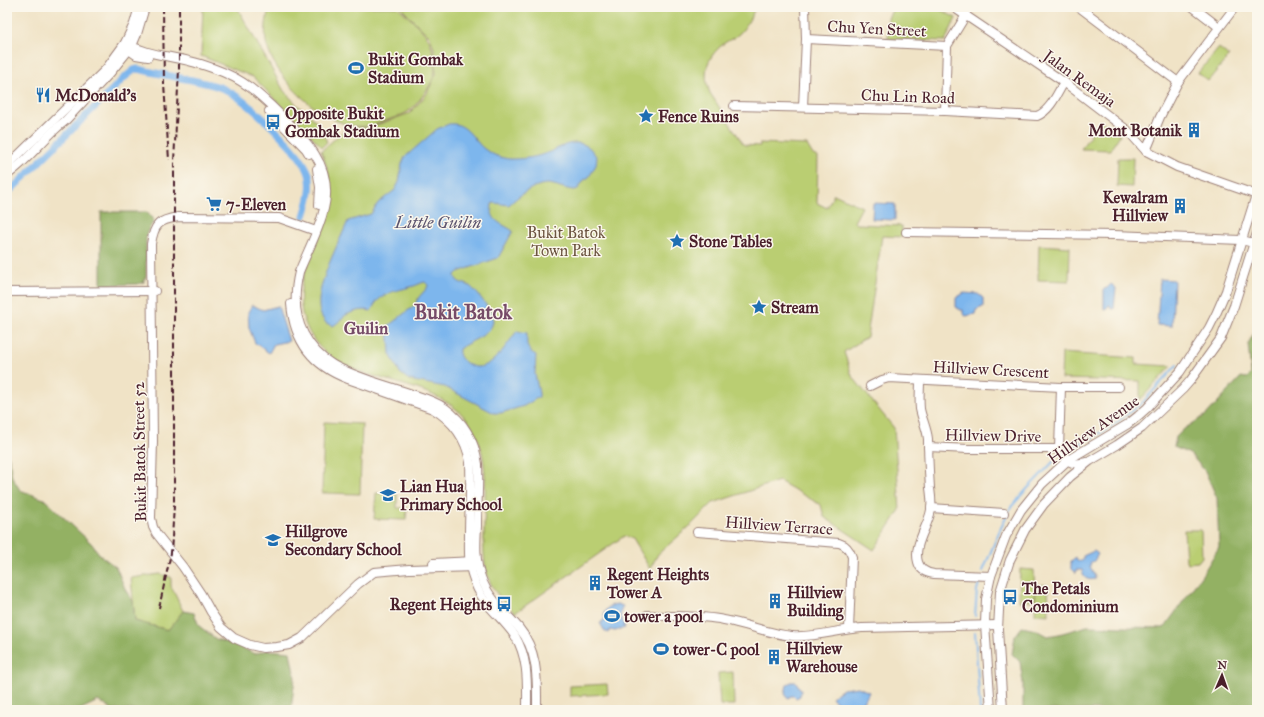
<svg xmlns="http://www.w3.org/2000/svg" width="1264" height="717" viewBox="0 0 1264 717" font-family="'IM FELL Great Primer',serif">
<style>
.green{fill:#bace72;stroke:#82764e}
.forest{fill:#93b164;stroke:#6e6848}
.water{fill:#7db6ed;stroke:#646a8c}
.lines{fill:none;stroke-linecap:round;stroke-linejoin:round}
.stream{stroke:#7db6ed;stroke-width:2}
.canal{stroke:#7db6ed;stroke-width:7}
.minor-casing{stroke:#9d8178;stroke-width:10}
.minor{stroke:#fff;stroke-width:8}
.rail{stroke:#4a1f2b;stroke-width:2;stroke-dasharray:6 3;stroke-linecap:butt}
.labels{text-anchor:middle;stroke-width:3;stroke-linejoin:round;paint-order:stroke}
.street-label{font-size:16px;fill:#4a1f2b;stroke:#fbf7ec}
.poi-label{font-size:16px;font-weight:bold;fill:#4a1f2b;stroke:#fbf7ec;text-anchor:start}
.park-label{font-size:16px;fill:#6c5440;stroke:#fbf7ec}
.water-label{font-size:17px;font-style:italic;fill:#5c546f;stroke:#fbf7ec}
.neighbourhood-label{font-size:17px;font-weight:bold;fill:#764b68;stroke:#fbf7ec}
.district-label{font-size:20px;font-weight:bold;fill:#764b68;stroke:#fbf7ec}
</style>
<rect width="100%" height="100%" fill="#fbf7ec"/>
<filter id="ink" filterUnits="userSpaceOnUse"><feTurbulence type="fractalNoise" baseFrequency=".025" numOctaves="2"/><feDisplacementMap in="SourceGraphic" scale="8" xChannelSelector="R" yChannelSelector="G"/><feConvolveMatrix kernelMatrix="1 2 1 2 8 2 1 2 1" color-interpolation-filters="sRGB"/></filter>
<filter id="wash" filterUnits="userSpaceOnUse"><feTurbulence type="fractalNoise" baseFrequency=".012" numOctaves="4" result="noise"/><feDisplacementMap in="SourceGraphic" scale="16" xChannelSelector="R" yChannelSelector="G"/><feGaussianBlur stdDeviation="0.9" result="paint"/><feColorMatrix in="noise" values="0 0 0 0 0 0 0 0 0 0 0 0 0 0 0 0 0 1.4 0 .05"/><feComposite in="paint" operator="in"/></filter>
<g filter="url(#wash)">
<rect width="100%" height="100%" fill="#f0e3c6"/>
<g class="green">
<path d="M203,7H237L284,91L298,106L313,118L321,128L327,142L322,147L253,77L201,56Z"/>
<path d="M269,7H398C404,13 427,33 429,40C433,47 435,64 435,72C434,82 418,104 410,110C405,115 389,119 382,122C378,123 372,126 368,126C329,132 277,81 267,46C263,34 267,19 269,7Z"/>
<path d="M400,7H756C751,16 747,26 740,33C736,37 731,39 726,42C708,55 701,71 710,93L744,145L760,146V143L807,145L813,155L818,157L817,203L827,208L834,194L862,207L854,222L857,224L902,226V237L882,236L867,337L844,352L852,376L894,428L900,510L874,550L824,517L821,505L779,481L713,503L689,527L658,554L650,569L632,539L624,536L515,613C508,605 499,598 493,588C484,572 483,554 484,535C484,498 492,453 468,421C426,368 328,392 304,320C290,278 322,244 329,204C332,185 328,168 321,151L348,127L368,128L388,121L410,113L426,95L436,74L434,48L430,37Z"/>
<path d="M894,7H935L956,18L945,41L888,39V18Z"/>
<path d="M1219,48L1229,56L1208,81L1198,73Z"/>
<path d="M1100,120L1120,135L1110,150L1081,149Z"/>
<path d="M1118,158H1133L1132,187L1117,186Z"/>
<path d="M1039,245L1070,247L1069,281L1038,280Z"/>
<path d="M1062,353L1136,358V364L1171,366L1140,400V381L1061,379Z"/>
<path d="M324,422L362,424L360,494L322,493Z"/>
<path d="M376,493L397,494V508H407L406,520L374,519Z"/>
<path d="M1184,530H1201L1202,557L1198,562L1188,563L1186,561Z"/>
<path d="M1020,569L1034,570L1035,601H1019Z"/>
<path d="M160,574L171,577V586L183,611L168,630L135,621L131,578Z"/>
<path d="M1036,585H1048L1049,615L1035,614Z"/>
<path d="M733,672L734,705H720L718,673Z"/>
<path d="M607,684L608,694L570,696V686Z"/>
</g>
<g class="forest">
<path d="M101,212H147L154,221L147,232L146,238V276L144,282L138,284L101,285Z"/>
<path d="M1257,327V710H1023V683L1020,662L1012,654L1015,636L1022,627L1036,630L1047,636L1059,634L1087,626L1164,628L1202,575L1219,547L1217,498L1205,471L1190,454L1174,447L1176,437L1184,429L1206,415L1241,377L1247,378L1251,374L1248,344Z"/>
<path d="M7,453L9,458L12,477L20,490L44,499L91,543L101,556L116,567L126,591L133,601L135,621L168,630L183,611L194,613L199,626L216,639L238,646L255,654L267,650L290,652L295,678L291,710H113L98,701L79,710H7Z"/>
</g>
<g class="water">
<path d="M449,124C465,122 472,137 482,147C490,154 500,158 510,159C521,159 533,158 544,154C558,150 571,137 587,146C591,148 594,154 597,157L596,165L589,177L584,180L578,189L575,190C565,190 556,184 547,184C534,184 517,197 509,205L494,203L492,204C490,222 500,222 513,231L498,258L458,272L455,275C456,285 466,282 471,287C478,293 492,311 493,320C493,324 491,328 488,331C480,339 468,342 459,349C458,354 461,359 465,362C487,380 506,345 517,331L527,333C527,344 525,349 536,355L535,374L539,393V397L524,406L501,413H494L445,387L409,380L400,373L390,354L388,326L414,306L419,297L427,288L428,285L425,282C420,283 416,286 410,287C393,292 380,292 371,311C363,309 354,311 346,315C341,318 339,323 333,326L326,323C322,318 319,312 319,306C317,284 339,242 348,221L371,214L378,203L395,190L399,182L402,164L405,157L437,129Z"/>
<path d="M873,203L895,204V220L872,219Z"/>
<path d="M1160,279L1174,280L1172,326L1157,325Z"/>
<path d="M1111,284L1116,288L1114,309H1111L1110,305H1109L1106,309H1104V289L1107,288Z"/>
<path d="M964,293L978,294L983,298V307L976,310L975,314L966,316L963,314V310H960L956,307V298Z"/>
<path d="M252,305L263,310L278,306L289,341L274,344L269,353L255,343L249,328L248,312Z"/>
<path d="M1094,551L1098,554L1094,561L1091,562L1090,566L1095,577V579C1087,581 1083,578 1082,570H1076V573L1071,568V561L1076,557L1077,561H1082L1083,559V556Z"/>
<path d="M617,604L623,606C619,613 620,619 625,625L622,626H624L625,628L615,631L610,630L608,633L604,630L600,623H602V621L605,620C602,611 608,605 617,604Z"/>
<path d="M791,682H796L801,690L800,696L796,698L794,696H791L788,698L785,694L787,685Z"/>
<path d="M858,687L869,692L864,702L851,705L837,703L832,697L843,689Z"/>
</g>
<g class="lines">
<g class="stream">
<path d="M1069,450L1109,428L1142,403L1177,365"/>
<path d="M983,571L999,532L1011,507L1028,488L1054,461"/>
<path d="M975,616L977,590L980,580"/>
<path d="M975,633L980,710"/>
</g>
<path class="canal" d="M7,191L12,189L124,78L134,70L138,69C156,73 174,77 192,80C203,83 214,84 224,89C245,98 303,153 309,174C313,188 308,203 304,216"/>
</g>
</g>
<g filter="url(#ink)">
<g class="lines">
<defs>
<g id="minor">
<path d="M953,7L1064,82L1127,130L1146,151L1177,167L1257,195"/>
<path d="M1079,7L1178,82"/>
<path d="M1193,7L1219,27"/>
<path d="M806,39L947,46"/>
<path d="M125,43C148,55 165,55 189,61C198,63 207,66 215,69C246,80 261,96 284,118C305,140 328,162 326,195C325,219 308,250 299,272C294,293 294,315 304,334C319,363 343,371 372,381C385,385 399,390 412,394C424,398 435,401 445,408C464,422 475,442 478,464C479,485 477,505 477,526C476,543 475,561 481,577C488,598 505,612 519,628C539,652 537,681 537,710"/>
<path d="M123,46L136,55L148,57"/>
<path d="M734,106L945,111L1037,116C1050,111 1057,94 1064,82"/>
<path d="M803,107L806,39L805,7"/>
<path d="M269,111L306,149L309,154"/>
<path d="M945,111L947,46L966,15"/>
<path d="M1146,151L1160,117L1178,82L1235,7"/>
<path d="M7,166L106,69L125,43L134,24L139,7"/>
<path d="M317,169L320,187L319,205"/>
<path d="M7,175C29,160 44,137 65,121L110,73L132,46L137,34L145,7"/>
<path d="M316,231L279,218L178,217C159,220 154,224 151,244L153,441L151,518L153,527L156,533L183,567L201,594L211,612L221,627L234,638L250,645L263,648L277,647L289,645L302,638L358,584L374,572L409,569L475,567"/>
<path d="M906,232L1114,235L1241,240L1254,243"/>
<path d="M7,292L155,291"/>
<path d="M291,304C294,341 313,366 348,379L433,409C453,421 466,438 470,462C471,486 469,511 469,535C469,549 468,564 473,577C481,605 500,614 515,636C529,659 527,685 527,710"/>
<path d="M920,380C920,390 919,399 920,409C922,419 927,429 928,439C928,456 929,472 930,488C931,495 932,503 931,510C928,527 913,545 918,562C920,570 926,573 934,574L991,576"/>
<path d="M870,386L882,380L889,378L1061,387H1119"/>
<path d="M1061,387L1059,449C1070,462 1069,466 1087,462"/>
<path d="M928,447L968,449H1059"/>
<path d="M931,508L1004,513"/>
<path d="M697,532L839,543C846,545 850,550 852,557L849,629"/>
<path d="M433,563L475,561"/>
<path d="M647,615C673,617 699,615 724,620C747,624 769,634 792,636C816,638 839,629 862,628L998,625"/>
<path d="M991,710L985,624L986,599L991,576L1006,536L1021,510L1042,484L1068,460L1128,424L1138,416L1147,408L1180,372L1209,328L1216,314L1226,291L1257,192"/>
<path d="M1003,710L998,629L1000,592L1010,560L1025,530L1044,504L1070,477L1090,461L1117,445L1142,428L1183,389L1190,381L1221,338L1234,306L1257,233"/>
</g>
</defs>
<use href="#minor" class="minor-casing"/>
<use href="#minor" class="minor"/>
<g class="rail">
<path d="M163,7L164,84L169,160"/>
<path d="M159,608L171,553L174,506V161L179,70V7"/>
</g>
</g>
</g>
<defs>
<symbol id="stadium-bare" viewBox="-9 -9 18 18"><path d="M0-5a6.5 5 0 1 0 0 10a6.5 5 0 1 0 0-10ZM-3.5-1.8h7v3.6h-7Z" fill="#1f6fb2" stroke="#fbf7ec" stroke-width="2.5" paint-order="stroke"/></symbol>
<symbol id="restaurant-bare" viewBox="-9 -9 18 18"><path d="M-5-6h1v4h1v-4h1v4h1v-4h1v5L-1.5 .5V6h-2V.5L-5-1ZM5-6V6H3V1.5H1.5Q1.5-4 5-6Z" fill="#1f6fb2" stroke="#fbf7ec" stroke-width="2.5" paint-order="stroke"/></symbol>
<symbol id="sight-bare" viewBox="-9 -9 18 18"><path d="M0-6L1.8-2.2L6-1.7L2.9 1.2L3.7 5.4L0 3.3L-3.7 5.4L-2.9 1.2L-6-1.7L-1.8-2.2Z" fill="#1f6fb2" stroke="#fbf7ec" stroke-width="2.5" paint-order="stroke"/></symbol>
<symbol id="bus-bare" viewBox="-9 -9 18 18"><path d="M-5-6H5V4H4V6H2V4H-2V6H-4V4H-5ZM-3.5-4V0h7V-4ZM-3.5 1.2v1.5H-2V1.2ZM2 1.2v1.5H3.5V1.2Z" fill="#1f6fb2" stroke="#fbf7ec" stroke-width="2.5" paint-order="stroke"/></symbol>
<symbol id="building-bare" viewBox="-9 -9 18 18"><path d="M-4-6H4V6H1V3H-1V6H-4ZM-2.5-4.3h1.7v1.8h-1.7ZM.8-4.3h1.7v1.8H.8ZM-2.5-1h1.7V.8h-1.7ZM.8-1h1.7V.8H.8Z" fill="#1f6fb2" stroke="#fbf7ec" stroke-width="2.5" paint-order="stroke"/></symbol>
<symbol id="supermarket-bare" viewBox="-9 -9 18 18"><path d="M-6-5.5h2.5l.6 2H6L4.5 2H-2.5L-4.4-4H-6ZM-1.5 3.2a1.3 1.3 0 1 0 .1 0ZM3 3.2a1.3 1.3 0 1 0 .1 0Z" fill="#1f6fb2" stroke="#fbf7ec" stroke-width="2.5" paint-order="stroke"/></symbol>
<symbol id="school-bare" viewBox="-9 -9 18 18"><path d="M0-5L7-2L0 1L-7-2ZM-4 1L0 2.5L4 1V4Q0 6-4 4Z" fill="#1f6fb2" stroke="#fbf7ec" stroke-width="2.5" paint-order="stroke"/></symbol>
</defs>
<g fill-rule="evenodd">
<use href="#stadium-bare" x="345" y="57" width="22" height="22"/>
<use href="#restaurant-bare" x="32" y="84" width="22" height="22"/>
<use href="#sight-bare" x="635" y="105" width="22" height="22"/>
<use href="#bus-bare" x="262" y="111" width="22" height="22"/>
<use href="#building-bare" x="1183" y="119" width="22" height="22"/>
<use href="#supermarket-bare" x="203" y="193" width="22" height="22"/>
<use href="#building-bare" x="1169" y="195" width="22" height="22"/>
<use href="#sight-bare" x="666" y="230" width="22" height="22"/>
<use href="#sight-bare" x="748" y="296" width="22" height="22"/>
<use href="#school-bare" x="377" y="484" width="22" height="22"/>
<use href="#school-bare" x="262" y="529" width="22" height="22"/>
<use href="#building-bare" x="584" y="572" width="22" height="22"/>
<use href="#bus-bare" x="999" y="586" width="22" height="22"/>
<use href="#building-bare" x="764" y="590" width="22" height="22"/>
<use href="#bus-bare" x="493" y="593" width="22" height="22"/>
<use href="#stadium-bare" x="601" y="605" width="22" height="22"/>
<use href="#stadium-bare" x="650" y="638" width="22" height="22"/>
<use href="#building-bare" x="763" y="646" width="22" height="22"/>
</g>
<g class="labels">
<g class="street-label">
<text transform="translate(877 28) rotate(3)" y="6">Chu Yen Street</text>
<text transform="translate(1080 78) rotate(36)" y="6">Jalan Remaja</text>
<text transform="translate(908 96) rotate(2)" y="6">Chu Lin Road</text>
<text transform="translate(991 369) rotate(3)" y="6">Hillview Crescent</text>
<text transform="translate(1093 429) rotate(-35)" y="6">Hillview Avenue</text>
<text transform="translate(993 435) rotate(1)" y="6">Hillview Drive</text>
<text transform="translate(139 452) rotate(-91)" y="6">Bukit Batok Street 52</text>
<text transform="translate(779 525) rotate(4)" y="6">Hillview Terrace</text>
</g>
<g class="poi-label">
<text x="368" y="65">Bukit Gombak<tspan x="368" dy="18">Stadium</tspan></text>
<text x="55" y="101">McDonald's</text>
<text x="285" y="119">Opposite Bukit<tspan x="285" dy="18">Gombak Stadium</tspan></text>
<text x="658" y="122">Fence Ruins</text>
<text x="1182" y="136" text-anchor="end">Mont Botanik</text>
<text x="1168" y="203" text-anchor="end">Kewalram<tspan x="1168" dy="18">Hillview</tspan></text>
<text x="226" y="210">7-Eleven</text>
<text x="689" y="247">Stone Tables</text>
<text x="771" y="313">Stream</text>
<text x="400" y="492">Lian Hua<tspan x="400" dy="18">Primary School</tspan></text>
<text x="285" y="537">Hillgrove<tspan x="285" dy="18">Secondary School</tspan></text>
<text x="607" y="580">Regent Heights<tspan x="607" dy="18">Tower A</tspan></text>
<text x="1022" y="594">The Petals<tspan x="1022" dy="18">Condominium</tspan></text>
<text x="787" y="598">Hillview<tspan x="787" dy="18">Building</tspan></text>
<text x="492" y="610" text-anchor="end">Regent Heights</text>
<text x="624" y="622">tower a pool</text>
<text x="786" y="654">Hillview<tspan x="786" dy="18">Warehouse</tspan></text>
<text x="673" y="655">tower-C pool</text>
</g>
<g class="park-label">
<text x="566" y="238">Bukit Batok<tspan x="566" dy="18">Town Park</tspan></text>
</g>
<g class="water-label">
<text x="438" y="228">Little Guilin</text>
</g>
<g class="neighbourhood-label">
<text x="366" y="334">Guilin</text>
</g>
<g class="district-label">
<text x="463" y="319">Bukit Batok</text>
</g>
</g>
<rect width="1264" height="717" fill="none" stroke="#fbf7ec" stroke-width="24"/>
<g transform="translate(1222 675) rotate(2)" stroke="#fbf7ec" stroke-width="3" paint-order="stroke">
<path d="M0-3L7 15L0 10L-7 15Z" fill="#4a1f2b"/>
<text y="-6" font-size="11" font-weight="bold" text-anchor="middle" fill="#4a1f2b">N</text>
</g>
</svg>
